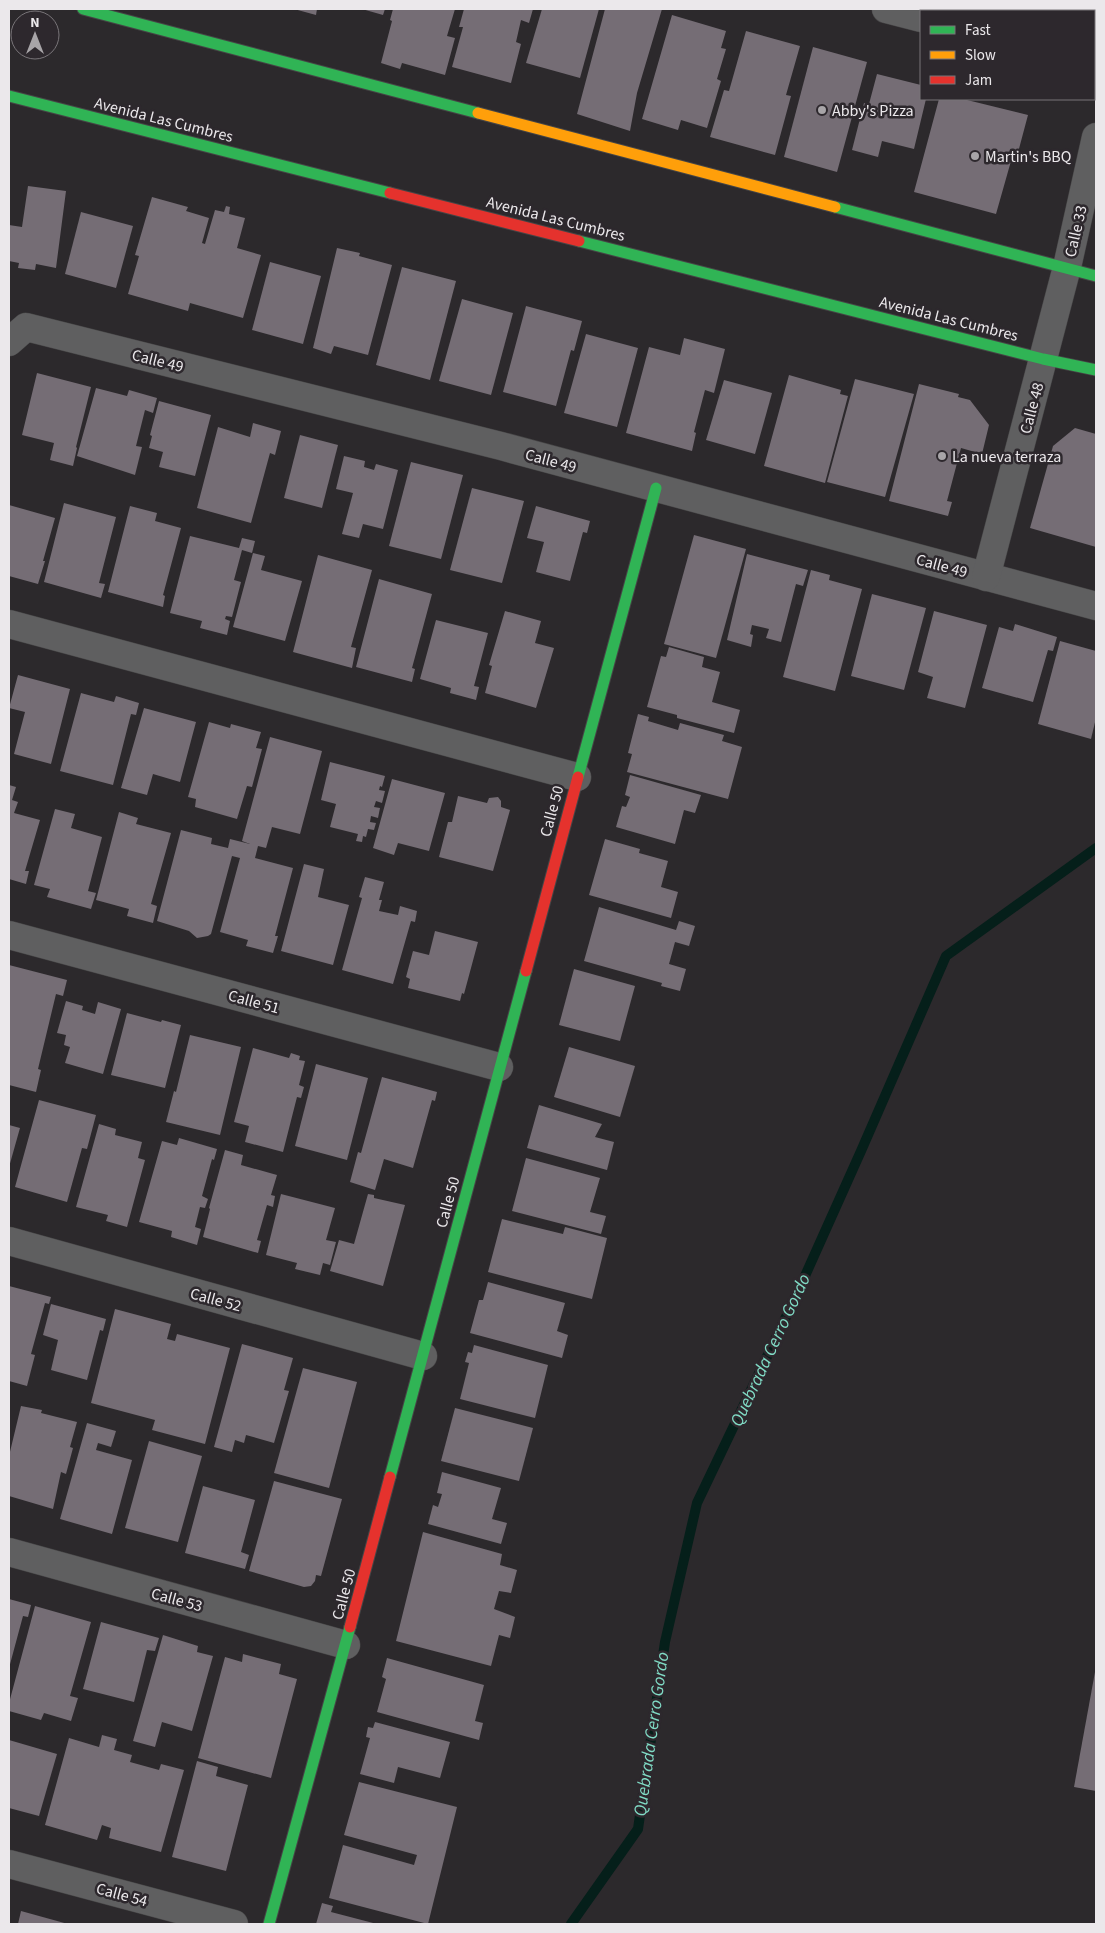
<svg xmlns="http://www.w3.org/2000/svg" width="1105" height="1933" viewBox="0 0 1105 1933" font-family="'Source Sans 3',sans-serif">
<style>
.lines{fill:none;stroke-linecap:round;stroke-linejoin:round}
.stream{stroke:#051f1a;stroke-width:10}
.building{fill:#756d75}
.street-casing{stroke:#464546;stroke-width:29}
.fast-casing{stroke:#464546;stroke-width:13}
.slow-casing{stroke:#464546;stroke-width:13}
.jam-casing{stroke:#464546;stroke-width:13}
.street{stroke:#5f5f60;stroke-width:28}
.fast{stroke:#30b455;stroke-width:11}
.slow{stroke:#ff9f0a;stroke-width:11}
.jam{stroke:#e5322d;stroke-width:11}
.poi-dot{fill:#a8a5a8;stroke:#2d282d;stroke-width:2}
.labels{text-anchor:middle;stroke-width:5;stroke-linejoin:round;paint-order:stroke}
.poi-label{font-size:16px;fill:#ebe8eb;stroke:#2d282d;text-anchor:start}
.street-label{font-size:16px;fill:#ebe8eb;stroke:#2d282d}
.water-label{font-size:18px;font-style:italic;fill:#80dbc5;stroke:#2d282d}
</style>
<rect width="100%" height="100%" fill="#2c292c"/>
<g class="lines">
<path class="stream" d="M571,1924L638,1829L665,1642L697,1503L796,1296L861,1151L946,956L1096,848"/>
</g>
<g class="building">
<path d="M294,9H317L316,15Z"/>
<path d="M362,9H385L383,15Z"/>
<path d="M393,9H455L447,36L455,38L445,75L402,63L400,69L381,63L392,21L390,20Z"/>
<path d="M464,9H533L529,23L521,20L516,42L521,44L511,83L452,67L463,27H459Z"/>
<path d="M542,9H599L580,78L526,63Z"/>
<path d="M605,9H662L637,93L630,131L577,114Z"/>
<path d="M999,9H1070V11H1006Z"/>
<path d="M672,15L726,31L721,48L726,49L717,79L721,81L707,128L681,120L678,130L642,119Z"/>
<path d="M746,31L800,46L786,95L791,96L775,155L710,137L724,90L729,91Z"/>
<path d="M813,47L867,62L837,172L784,157Z"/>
<path d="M877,74L921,85V99H926L914,149L882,141L878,157L852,150L864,103L869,104Z"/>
<path d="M939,99H963L1028,115L1016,160L1011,161L996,214L914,192Z"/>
<path d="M28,186L66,191L56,268L36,264L35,270L18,268L19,263L9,261V225L22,227Z"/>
<path d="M152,197L188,207L186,211L209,218L202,243L205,244L215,210L224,212L226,206L230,207L229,214L245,218L237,248L261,255L243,318L190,303L188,311L128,294L139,256L135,255Z"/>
<path d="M81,212L133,226L116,288L65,274Z"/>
<path d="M337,248L360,253L359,256L392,265L368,355L334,346L331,354L313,348Z"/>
<path d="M270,262L321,276L303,344L252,330Z"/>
<path d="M402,267L456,281L430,380L376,365Z"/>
<path d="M462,299L513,313L491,395L439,381Z"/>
<path d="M526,306L582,321L574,351L571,350L556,406L503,392Z"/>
<path d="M586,334L638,348L617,427L564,413Z"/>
<path d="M684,338L725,349L714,393L705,390L694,432L696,433L692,451L626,433L649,347L680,355Z"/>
<path d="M37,373L91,387L76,447L77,448L73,466L50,460L54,443L22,435Z"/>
<path d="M789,375L841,390L840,394L848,396L825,483L764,466Z"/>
<path d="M855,379L914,394L885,497L827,482Z"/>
<path d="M724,380L772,393L755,454L706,440Z"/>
<path d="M919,384L959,394L958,397L970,400L989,425L982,454L961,448L947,501L952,502L948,516L889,501Z"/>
<path d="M96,388L127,396L129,390L157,398L153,413L145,410L136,446L142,447L135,475L77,456Z"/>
<path d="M159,401L211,415L195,476L159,467L163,452L149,448L152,436L150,435Z"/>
<path d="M253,423L281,431L275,455L270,453L251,523L197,508L218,427L250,437Z"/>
<path d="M1075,428L1096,434V547L1030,528L1053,446Z"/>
<path d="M300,435L338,445L322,508L284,498Z"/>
<path d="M344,456L365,461L364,467L374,470L376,464L398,470L383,529L363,524L359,538L342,534L353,493L336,489Z"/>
<path d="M411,462L463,475L441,559L389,546Z"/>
<path d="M472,488L524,501L502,583L450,570Z"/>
<path d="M64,503L116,517L99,583L105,584L101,598L44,582Z"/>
<path d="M9,505L55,518L43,561H45L38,584L9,576Z"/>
<path d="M130,506L157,513L155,521L181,528L163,595L165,596L163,607L108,592Z"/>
<path d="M536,506L590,521L587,533L583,532L570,581L536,572L544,542L527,538Z"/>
<path d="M694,535L746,549L716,658L664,644Z"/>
<path d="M190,536L239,548L242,538L255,541L252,553L242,550L234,580L241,582L232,617L226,616L225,619L230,621L227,635L200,628L202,621L170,613Z"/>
<path d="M253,553L265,556L261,570L302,581L285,641L233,627Z"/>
<path d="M747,554L808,570L803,586L796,584L781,642L766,638L769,629L752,625L750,634L753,635L751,647L727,640Z"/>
<path d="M318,555L372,570L351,647L356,648L352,668L293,652Z"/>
<path d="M811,570L830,575L829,580L862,589L835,691L783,677Z"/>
<path d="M379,579L432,594L412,668L415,669L412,682L356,667Z"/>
<path d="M872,594L926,608L904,690L851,676Z"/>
<path d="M505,611L541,621L535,643L554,648L536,708L485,693L492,666L489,665Z"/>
<path d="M934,611L987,625L965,708L927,698L933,677L918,672Z"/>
<path d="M436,620L488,633L474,686L479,687L476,700L450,693L451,688L420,679Z"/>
<path d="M1015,624L1057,637L1053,651L1048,650L1033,702L982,688L999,627L1013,631Z"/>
<path d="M1060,641L1096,651V718L1091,739L1038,724Z"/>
<path d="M669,647L704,657L702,667L720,672L712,702L740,710L734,733L677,718V715L647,707L661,656L666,657Z"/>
<path d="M18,675L70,689L51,764L14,754L25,712L9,708Z"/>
<path d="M81,693L114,702L116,696L139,703L136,715L131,714L113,785L60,771Z"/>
<path d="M144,708L196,722L180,782L153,774L147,795L121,788Z"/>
<path d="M638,714L649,717L648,721L678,730L680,723L724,735L722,741L742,747L728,799L627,772L632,754L628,753Z"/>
<path d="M209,722L230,728L231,724L261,732L256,748L262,749L252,787L247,786L237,819L195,807L196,799L188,797Z"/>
<path d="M270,737L322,751L300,834L272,827L266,848L258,846L255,858L293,868L275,936H278L273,953L246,946L248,940L220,932L240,858L232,856L211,934L208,936L197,938L189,931L157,921L181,830L212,838L211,844L228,848L230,839L250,844L242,841Z"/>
<path d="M330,762L385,776L382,787L380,786L379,790L385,791L382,803L376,801L374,807L380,808L378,818L371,816L370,822L376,823L374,830L368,829L366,837L363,836L362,842L356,841L358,834L330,827L336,804L321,800Z"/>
<path d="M630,775L701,795L695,813L684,810L675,844L616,827L622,806L626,807L630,797L625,795Z"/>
<path d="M392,779L445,793L429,851L398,843L394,855L373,848Z"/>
<path d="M9,785L16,787L12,800L18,802L14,813L40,820L25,871H29L26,884L9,879Z"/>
<path d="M458,796L487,803L489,798L498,797L501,801V807L510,810L493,871L439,857L448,822H452Z"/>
<path d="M55,809L75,814L71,828L102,837L88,891L96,893L91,909L47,897L50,889L34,885Z"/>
<path d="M119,812L138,818L136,824L171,833L151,904L157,906L153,923L127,916L129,909L96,900Z"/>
<path d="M605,839L640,849L639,853L668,861L661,887L678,892L671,918L589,895Z"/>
<path d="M304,864L324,869L318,897L349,905L333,965L281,951Z"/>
<path d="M365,877L384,882L379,900H382L379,911L398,915L400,906L417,911L415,922L411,921L393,984L342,970L362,898L359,897Z"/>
<path d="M599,907L676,930L679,921L695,926L689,946L675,942L669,964L686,969L680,991L661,986L662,983L584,961Z"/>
<path d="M435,931L478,942L464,994L462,993L460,1001L408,988L410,979L406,977L413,951L429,955Z"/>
<path d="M9,965L67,980L63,996L56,994L38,1069L41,1070L36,1092L9,1085Z"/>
<path d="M574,969L635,986L620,1041L559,1025Z"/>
<path d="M66,1001L83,1006L82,1010L95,1014L98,1002L121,1009L103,1074L65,1063L70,1047L64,1045L66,1035L57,1033Z"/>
<path d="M127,1013L161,1022L162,1020L181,1025L165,1088L111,1075Z"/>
<path d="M190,1035L241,1047L220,1135L166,1122L174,1091L176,1092Z"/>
<path d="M569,1047L635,1066L620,1117L554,1097Z"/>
<path d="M253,1048L289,1058L291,1053L300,1056L299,1060L305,1061L299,1085L304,1087L301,1098L297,1097L283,1152L245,1142L249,1126L234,1122Z"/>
<path d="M316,1064L368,1078L347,1160L295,1146Z"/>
<path d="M382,1077L437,1092L435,1101L432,1100L413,1168L384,1159L375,1190L350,1182L358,1152L361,1153Z"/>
<path d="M39,1100L96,1115L87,1149L82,1148L67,1202L15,1187Z"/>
<path d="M539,1105L602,1124L595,1137L614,1142L607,1170L527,1148Z"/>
<path d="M99,1124L116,1129L115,1135L142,1142L138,1158L145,1160L127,1227L106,1221L108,1215L76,1207Z"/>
<path d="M9,1125L20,1128L9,1167Z"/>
<path d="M179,1138L217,1149L214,1160L212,1159L202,1196L208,1199L205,1208L200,1207L195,1227L201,1229L197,1245L171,1237L172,1231L139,1222L162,1141L177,1145Z"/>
<path d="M225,1150L243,1155L241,1165L277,1175L271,1195L275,1196L273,1207L267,1205L257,1240L261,1241L258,1253L203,1237L210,1209L209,1208Z"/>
<path d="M526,1158L600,1178L590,1212L606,1216L601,1234L512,1211Z"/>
<path d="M281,1194L335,1208L326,1240L336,1242L330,1265L323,1263L320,1275L295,1269L297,1263L266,1255Z"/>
<path d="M368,1194L374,1195V1198L405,1205L383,1286L330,1271L339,1240L354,1244Z"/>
<path d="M502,1219L563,1234L565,1227L607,1238L592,1299L488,1272Z"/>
<path d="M488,1282L565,1303L557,1331L568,1335L562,1358L470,1333L479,1300H483Z"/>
<path d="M9,1286L51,1297L49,1304L45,1303L31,1354L35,1355L27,1386L9,1381Z"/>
<path d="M51,1304L106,1319L103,1331L100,1330L87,1380L51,1370L58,1340L43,1335Z"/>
<path d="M115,1309L171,1324L167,1339L175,1341L177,1334L230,1348L205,1444L152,1430L155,1420L91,1403Z"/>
<path d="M242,1344L293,1358L284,1390L289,1391L274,1443L246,1435L244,1443L235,1440L232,1452L214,1447Z"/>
<path d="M474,1345L548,1365L535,1418L460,1399L469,1363L465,1362L468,1352L472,1353Z"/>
<path d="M303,1368L357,1382L329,1488L274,1473Z"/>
<path d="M21,1406L42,1410L41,1413L77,1422L70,1447L73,1448L66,1474L61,1472L53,1509L9,1496V1456Z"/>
<path d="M455,1408L533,1428L519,1481L441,1461Z"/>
<path d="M87,1423L116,1431L111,1447L98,1443L96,1450L132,1460L112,1534L60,1519Z"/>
<path d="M149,1441L202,1456L178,1542L125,1528Z"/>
<path d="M442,1472L501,1488L492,1519L507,1523L501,1544L428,1524L433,1505L438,1507L442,1494L437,1493Z"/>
<path d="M274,1481L342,1499L321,1576L316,1575L315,1581L311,1586L304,1587L249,1571Z"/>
<path d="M203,1486L255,1500L241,1552L249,1555L245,1569L185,1553Z"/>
<path d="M423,1532L502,1554L500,1565L517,1570L511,1593L499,1591L494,1609L515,1617L510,1638L499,1635L491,1666L396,1641Z"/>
<path d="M9,1599L31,1605L28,1617L23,1616L9,1668Z"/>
<path d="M35,1606L91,1622L70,1696L78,1698L71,1721L44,1713L41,1720L9,1711V1703Z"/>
<path d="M101,1622L159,1638L155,1651L147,1650L134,1702L83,1689Z"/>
<path d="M163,1635L198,1646L197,1652L213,1656L192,1731L162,1722L155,1747L133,1741Z"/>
<path d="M243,1654L281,1664L279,1674L297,1679L271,1778L198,1758L225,1657L242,1662Z"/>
<path d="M387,1658L484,1685L475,1721L483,1723L479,1740L377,1712L386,1679L382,1677Z"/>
<path d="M1095,1672H1096V1791L1074,1787Z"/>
<path d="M375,1722L450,1742L440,1778L398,1767L394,1783L360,1774L370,1738L366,1737L368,1727L373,1728Z"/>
<path d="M102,1735L117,1739L114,1750L132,1755L130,1762L159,1770L161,1764L184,1770L161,1852L109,1838L111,1828L102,1825L97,1840L45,1825L69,1738L99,1747Z"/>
<path d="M9,1740L57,1754L39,1816L9,1808Z"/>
<path d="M197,1761L218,1767L216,1776L248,1785L226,1871L172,1857Z"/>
<path d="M359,1782L457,1807L428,1924L329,1898L343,1845L414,1865L417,1855L344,1835Z"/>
<path d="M322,1903L333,1906L331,1912L377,1924H316Z"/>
<path d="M21,1911L68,1924H18Z"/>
</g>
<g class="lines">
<defs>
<g id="street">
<path d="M886,9L921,18"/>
<path d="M1094,66H1096"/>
<path d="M9,342L26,327L501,446L1096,606"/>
<path d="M986,577L1067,267L1096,137"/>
<path d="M9,624L577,777"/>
<path d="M9,935L499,1067"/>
<path d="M9,1241L423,1356"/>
<path d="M9,1552L346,1645"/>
<path d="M9,1864L234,1924"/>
</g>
<g id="fast">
<path d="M83,9L478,113"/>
<path d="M9,96L390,193"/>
<path d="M835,207L1096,276"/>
<path d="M579,241L1043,359L1096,370"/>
<path d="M578,777L656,488"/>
<path d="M390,1477L526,971"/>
<path d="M269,1924L350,1627"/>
</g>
<path id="slow" d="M478,113L835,207"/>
<g id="jam">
<path d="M390,193L579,241"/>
<path d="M526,971L578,777"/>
<path d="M350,1627L390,1477"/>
</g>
</defs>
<use href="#street" class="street-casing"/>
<use href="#fast" class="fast-casing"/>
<use href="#slow" class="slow-casing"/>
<use href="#jam" class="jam-casing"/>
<use href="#street" class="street"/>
<use href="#fast" class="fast"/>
<use href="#slow" class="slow"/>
<use href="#jam" class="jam"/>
</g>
<g class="poi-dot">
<circle cx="822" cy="110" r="5"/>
<circle cx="975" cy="156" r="5"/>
<circle cx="942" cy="456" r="5"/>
</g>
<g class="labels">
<g class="poi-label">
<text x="832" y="116">Abby's Pizza</text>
<text x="985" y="162">Martin's BBQ</text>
<text x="952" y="462">La nueva terraza</text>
</g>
<g class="street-label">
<text transform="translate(164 119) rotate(14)" y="6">Avenida Las Cumbres</text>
<text transform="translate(556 218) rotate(14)" y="6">Avenida Las Cumbres</text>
<text transform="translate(1075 231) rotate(-77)" y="6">Calle 33</text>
<text transform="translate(949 318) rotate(14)" y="6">Avenida Las Cumbres</text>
<text transform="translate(158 360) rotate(14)" y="6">Calle 49</text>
<text transform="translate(1031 408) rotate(-75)" y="6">Calle 48</text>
<text transform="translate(551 460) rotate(15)" y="6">Calle 49</text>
<text transform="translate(942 565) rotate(15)" y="6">Calle 49</text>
<text transform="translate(551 811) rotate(-75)" y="6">Calle 50</text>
<text transform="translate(254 1001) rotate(15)" y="6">Calle 51</text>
<text transform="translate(447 1202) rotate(-75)" y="6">Calle 50</text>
<text transform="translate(216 1299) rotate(15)" y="6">Calle 52</text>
<text transform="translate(343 1594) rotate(-75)" y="6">Calle 50</text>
<text transform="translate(177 1599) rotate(15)" y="6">Calle 53</text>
<text transform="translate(122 1894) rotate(15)" y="6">Calle 54</text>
</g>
<g class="water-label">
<text transform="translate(770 1350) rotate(-65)" y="6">Quebrada Cerro Gordo</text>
<text transform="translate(651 1734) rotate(-82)" y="6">Quebrada Cerro Gordo</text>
</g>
</g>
<rect width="1105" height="1933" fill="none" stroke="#ebe8eb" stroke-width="20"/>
<rect x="920" y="10" width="175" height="90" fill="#2d282d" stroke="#797579"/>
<rect x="930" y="26" width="25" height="8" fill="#30b455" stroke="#797579"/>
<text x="965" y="35" font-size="15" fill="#ebe8eb">Fast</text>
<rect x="930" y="51" width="25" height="8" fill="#ff9f0a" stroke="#797579"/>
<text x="965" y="60" font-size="15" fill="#ebe8eb">Slow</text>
<rect x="930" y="76" width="25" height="8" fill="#e5322d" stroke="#797579"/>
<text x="965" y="85" font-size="15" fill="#ebe8eb">Jam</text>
<g transform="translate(35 35)"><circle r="24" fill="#2d282d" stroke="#797579"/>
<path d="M0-4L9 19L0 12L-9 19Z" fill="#a8a5a8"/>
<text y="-8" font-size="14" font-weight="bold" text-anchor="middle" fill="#ebe8eb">N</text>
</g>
</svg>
